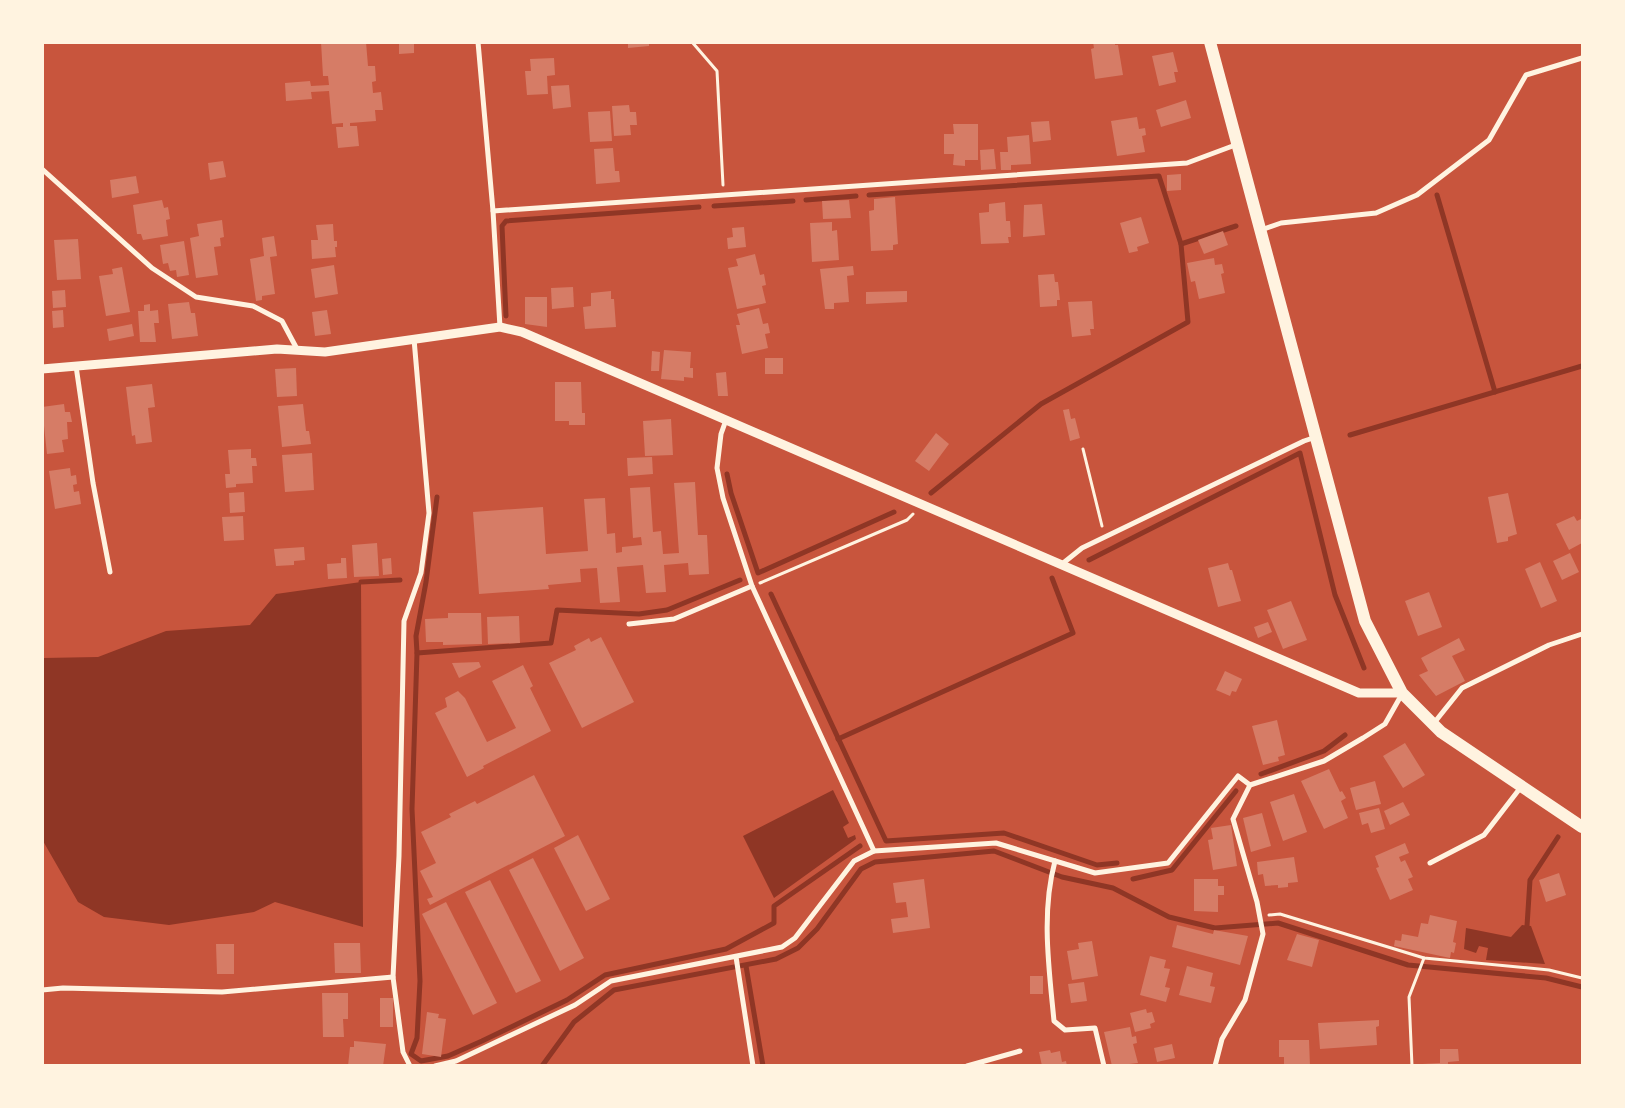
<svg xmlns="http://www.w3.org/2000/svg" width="1625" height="1108" viewBox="0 0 1625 1108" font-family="'Roboto Condensed',sans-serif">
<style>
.water{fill:#8f3625}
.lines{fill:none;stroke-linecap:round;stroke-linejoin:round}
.stream{stroke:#8f3625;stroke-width:5}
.building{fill:#d67c66}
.path{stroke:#fff3e0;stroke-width:3}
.minor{stroke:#fff3e0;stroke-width:5}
.tertiary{stroke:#fff3e0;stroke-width:9}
.primary{stroke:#fff3e0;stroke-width:12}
</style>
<rect width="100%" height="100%" fill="#c8553d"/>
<g class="water">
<path d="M361,582L363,927L275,902L254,912L169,925L104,917L78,902L43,841V658L98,657L166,631L250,625L276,594Z"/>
<path d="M833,790L849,823L843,827L848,838L855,835L856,839L774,898L743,836Z"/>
<path d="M1522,925L1531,926L1545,964L1486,960L1488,948L1479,946L1476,953L1464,949L1466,928L1511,937Z"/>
</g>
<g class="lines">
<g class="stream">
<path d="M869,195L1159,176L1181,244L1236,226"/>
<path d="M1437,195L1495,392"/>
<path d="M806,200L856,196"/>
<path d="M714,206L793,201"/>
<path d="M506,316L502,226L506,221L699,207"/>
<path d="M1350,435L1582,366"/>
<path d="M727,474L731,493L758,573L894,512"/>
<path d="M931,493L1041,404L1188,322L1181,244"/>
<path d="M437,497L426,582L416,636L417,653L551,643L557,610L639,614L667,610L740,580"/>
<path d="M1089,560L1300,453L1335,595L1364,668"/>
<path d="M361,582L400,580"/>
<path d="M771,594L886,841L1004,833L1097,865L1117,863"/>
<path d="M417,653L412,809L420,981L417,1038L411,1054L421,1061L448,1056L482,1041L567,1000L605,975L726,949L774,923V906L860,846"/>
<path d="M838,739L1073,633L1052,578"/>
<path d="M1261,774L1324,751L1345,735"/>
<path d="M1133,879L1172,870L1236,791"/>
<path d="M1527,926L1530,880L1558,837"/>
<path d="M746,966L763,1066"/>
<path d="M542,1066L574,1022L614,990L776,959L798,948L817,929L861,869L875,862L994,851L1062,877L1113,888L1169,917L1215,928L1278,923L1408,965L1546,978L1582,987"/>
</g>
</g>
<g class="building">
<path d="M321,42H366L368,66H375L376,81L372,82L373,93L381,92L383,110H375L376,121L350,123V126H357L359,146L338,148L336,127H343V123L332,124L329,91L311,92L312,99L286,101L285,83L310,81L311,86L329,85L328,76H323Z"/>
<path d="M399,42H414V53L399,54Z"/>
<path d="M628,42H649V46L628,48Z"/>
<path d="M1093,42H1115V45H1118L1123,75L1095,79L1091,49L1094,48Z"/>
<path d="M1173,52L1178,72H1174L1176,82L1159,86L1152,56Z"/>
<path d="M554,58L555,75L547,76L548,94L527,95L525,71H531L530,59Z"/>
<path d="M569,85L571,107L553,109L551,86Z"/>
<path d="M1186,100L1191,118L1161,127L1156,110Z"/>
<path d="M629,105L630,112H636L637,125H630L631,135L614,136L612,106Z"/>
<path d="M610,111L612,141L590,142L588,112Z"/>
<path d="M1137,117L1139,129L1145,128L1146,135L1142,136L1145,152L1117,156L1111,121Z"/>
<path d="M1049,121L1051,140L1033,142L1031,122Z"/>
<path d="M953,124H978V160H965V166L953,165L954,154H944V134H954Z"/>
<path d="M1029,135L1031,164L1011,165V170H1001L1000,152H1008L1007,137Z"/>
<path d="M613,148L615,171H619L620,182L596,184L594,149Z"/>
<path d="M994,149L996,169L981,170L980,150Z"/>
<path d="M223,161L226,177L210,180L208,163Z"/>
<path d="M1181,174V190L1167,191V175Z"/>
<path d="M136,176L139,193L112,198L110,180Z"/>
<path d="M895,197L898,244L893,245V250L871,251L869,211L874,210V199Z"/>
<path d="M162,200L164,208L168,207L170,219L166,220L168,236L143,240L141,234H137L133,205Z"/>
<path d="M849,200L851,218L823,219L822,201Z"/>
<path d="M1005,202L1006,221H1010L1011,237H1008L1009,243L981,244L979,213L989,212V204Z"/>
<path d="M1042,204L1045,235L1023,237L1024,205Z"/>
<path d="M1141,217L1149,243L1137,247L1138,251L1129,253L1120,223Z"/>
<path d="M222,220L224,237L220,238L221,246L214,247L218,275L196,278L190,238L199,236L197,224Z"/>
<path d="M832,222V231L837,230L839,260L812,262L810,223Z"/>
<path d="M333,224L334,241H337V247H335L336,257L312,259L311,240H318L316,225Z"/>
<path d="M744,227L746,247L728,249L727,238L733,237L732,228Z"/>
<path d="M1223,231L1228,245L1204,254L1198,240Z"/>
<path d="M274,236L277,256L270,257L275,294L262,296V300L256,301L250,259L264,256L262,238Z"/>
<path d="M78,239L81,279L57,280L54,240Z"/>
<path d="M184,241L189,275L177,277L176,270L170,271L168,263L163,264L160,245Z"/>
<path d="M755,254L760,275L764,274L766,285L762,286L766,303L737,309L728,268L738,266L736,259Z"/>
<path d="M1214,258L1215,265L1222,264L1224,273L1221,274L1225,293L1199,299L1195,281L1191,282L1187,263Z"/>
<path d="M334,265L338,294L315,298L311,269Z"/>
<path d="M853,266L854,275L847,276L849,302L834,303V309H825L820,269Z"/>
<path d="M122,267L130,312L106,316L99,276L113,274L112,269Z"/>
<path d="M1054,274L1055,282H1058L1060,300H1057V306L1040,307L1038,275Z"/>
<path d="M573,287L574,307L552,309L551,288Z"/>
<path d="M65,290L66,307L53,308L52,291Z"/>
<path d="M611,291V299H614L616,327L585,329L583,307L591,306V293Z"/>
<path d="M907,291V302L866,304V292Z"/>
<path d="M525,297H547V327L525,324Z"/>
<path d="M1092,301L1094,329H1090L1091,335L1072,337L1068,302Z"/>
<path d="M189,302L191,313H195L198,336L172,339L168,304Z"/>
<path d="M150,304V311L158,310L159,323H154L156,342H140L138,311H144V305Z"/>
<path d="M759,308L763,324L768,323L770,333L765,334L768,348L742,354L736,325H740L737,314Z"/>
<path d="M63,310L64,327L53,328L52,311Z"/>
<path d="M327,310L331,334L315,336L312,312Z"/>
<path d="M132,324L134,336L109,341L107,329Z"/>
<path d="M664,350L691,352L690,368H693V378L684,377V381L661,379Z"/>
<path d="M652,351L660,352L659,371H651Z"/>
<rect x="765" y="358" width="18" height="16"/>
<path d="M296,368L297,396L277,397L275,369Z"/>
<path d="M726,372L728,396H718L716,373Z"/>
<path d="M555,382H581L582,413H585V425H569V421H555Z"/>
<path d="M152,384L155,407L148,408L152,442L136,444L135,435L132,436L126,387Z"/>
<path d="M64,404L65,412H70L72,422H67L68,439L62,440L64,452L47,454L42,407Z"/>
<path d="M303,404L306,431H309L311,444L282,447L278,406Z"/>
<path d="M1069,409L1071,419L1075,418L1080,438L1070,441L1063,410Z"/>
<path d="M671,419L673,455L645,456L643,421Z"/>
<path d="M936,433L949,444L929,471L915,461Z"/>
<path d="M251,449V458H256L257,466H252L253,483L236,484V487L226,488L225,474H230L228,450Z"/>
<path d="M312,453L314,490L285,492L282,455Z"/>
<path d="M652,457L653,474L628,476L627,458Z"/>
<path d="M70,468L71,476L76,475L77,484L73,485L74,492L79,491L81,504L55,509L49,471Z"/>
<path d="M695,482L698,535H707L709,574L689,575L688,563L664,565L666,592L646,593L643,565L617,567L620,602L600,603L597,568L580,569L581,582L548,585L549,589L479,594L473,512L543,507L546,554L588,551L584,499L605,498L607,534L615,533L616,553L622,552V547L642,545L641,537L633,538L630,488L650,487L653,532L661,531L663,554L679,553L674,483Z"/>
<path d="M244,492L245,512L230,513L229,493Z"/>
<path d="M1508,493L1517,534L1508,537V541L1497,543L1488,497Z"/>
<path d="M243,516L244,540L224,541L222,517Z"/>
<path d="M1574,516L1577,521L1581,519L1582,522V543L1569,550L1556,524Z"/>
<path d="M377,543L379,576L354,577L352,545Z"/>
<path d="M304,547L305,560L294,561V565L276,566L274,549Z"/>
<path d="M1570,553L1579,572L1562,580L1553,561Z"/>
<path d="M341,558H346L347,578L328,579L327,564L341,563Z"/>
<path d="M391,558L392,574L383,575L382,559Z"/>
<path d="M1540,562L1557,601L1541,608L1525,569Z"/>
<path d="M1228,563L1230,570H1232L1241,601L1218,607L1208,568Z"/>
<path d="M1429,592L1442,627L1418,636L1405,601Z"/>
<path d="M1291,601L1307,640L1283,649L1267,610Z"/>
<path d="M448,613H481L482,644L443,645V642H426L425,619L448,618Z"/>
<path d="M519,616L520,643L488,644L487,617Z"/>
<path d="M1268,622L1272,632L1258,638L1254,627Z"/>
<path d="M601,637L634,702L582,728L549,663L576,650L574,646L589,638L591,642Z"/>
<path d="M1459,638L1465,650L1452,656L1465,681L1436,696L1419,675L1428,671L1421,658Z"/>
<path d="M479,662L481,667L459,678L452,663Z"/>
<path d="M523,665L533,686L530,688L551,731L483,766L484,768L467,777L435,713L447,707L445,698L458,691L465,698L487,742L516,728L492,681Z"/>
<path d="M1225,671L1242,679L1236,692L1232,691L1230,696L1216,690Z"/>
<path d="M1277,720L1285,755L1278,757L1279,761L1263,765L1252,726Z"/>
<path d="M1405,743L1425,775L1403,788L1383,756Z"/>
<path d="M1329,769L1340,792L1342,791L1346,798L1341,801L1348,818L1324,829L1301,781Z"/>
<path d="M534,775L565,836L430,905L427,899L433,897L420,871L436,863L421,832L451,817L449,814L475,801L477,804Z"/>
<path d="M1375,781L1381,804L1356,810L1350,788Z"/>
<path d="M1294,794L1307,832L1283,841L1270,802Z"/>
<path d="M1403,802L1410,815L1390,825L1384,811Z"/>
<path d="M1379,808L1385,829L1371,833L1368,823L1362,825L1359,813Z"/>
<path d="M1262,813L1271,846L1251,852L1243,818Z"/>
<path d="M1231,825L1237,866L1213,870L1208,840L1213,839L1211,828Z"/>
<path d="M578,835L610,899L586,911L554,848Z"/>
<path d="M1405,843L1409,853L1399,857L1401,862L1405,860L1413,877L1408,879L1413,890L1390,900L1376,868L1379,867L1375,856Z"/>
<path d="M1294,857L1298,882L1288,883V887L1278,888V885L1265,886L1263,874L1258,875L1257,862Z"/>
<path d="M533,858L584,958L560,971L509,870Z"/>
<path d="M1559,873L1566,895L1546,902L1539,880Z"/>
<path d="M924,879L930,928L893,933L891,919L908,917L906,902L896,903L893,883Z"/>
<path d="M1194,879H1218V886H1224V895H1218V912L1194,911Z"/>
<path d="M490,880L541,981L516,993L465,892Z"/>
<path d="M446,902L497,1003L473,1015L422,914Z"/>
<path d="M1430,915L1457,921L1453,942L1456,943L1454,953L1451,952L1450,958L1394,946L1395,940L1401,941L1402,934L1418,937L1421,923L1428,924Z"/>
<path d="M1177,925L1213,934L1214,930L1248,936L1240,965L1172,947Z"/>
<path d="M1297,934L1319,940L1312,967L1287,960Z"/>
<path d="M1092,941L1098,976L1072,980L1067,951L1079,949L1078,943Z"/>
<path d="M334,943H360L361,973H335Z"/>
<path d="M216,944H234V974H217Z"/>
<path d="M1150,956L1166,960L1164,968L1170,969L1165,987L1170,988L1166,1002L1140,995Z"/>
<path d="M1187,966L1213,973L1210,986L1215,987L1211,1003L1179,995Z"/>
<rect x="1030" y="976" width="13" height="18"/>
<path d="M1084,982L1087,1001L1071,1003L1068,984Z"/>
<path d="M322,993H348V1019H343L344,1037H323Z"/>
<rect x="380" y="998" width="13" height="29"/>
<path d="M1146,1009L1147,1013L1152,1012L1155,1022L1150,1024L1151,1028L1135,1032L1130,1013Z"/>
<path d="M427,1012L439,1014L438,1018L446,1019L441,1057L422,1054Z"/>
<path d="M1379,1020V1026L1376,1027L1377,1045L1320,1049L1318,1023Z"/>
<path d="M1130,1027L1132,1037L1136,1036L1137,1043L1133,1044L1138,1063L1112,1066L1104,1032Z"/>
<path d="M1279,1040H1309L1310,1066H1284V1057H1279Z"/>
<path d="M354,1041L386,1044L383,1066H348L350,1047H354Z"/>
<path d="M1172,1044L1175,1058L1157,1062L1154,1048Z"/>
<path d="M1440,1049H1458L1459,1061L1448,1062V1066H1422V1064L1440,1063Z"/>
<path d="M1050,1050L1051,1053L1060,1051L1062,1062L1066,1061L1067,1066H1042L1039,1052Z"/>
</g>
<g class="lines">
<g class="path">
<path d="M692,42L717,71L723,185"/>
<path d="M1083,449L1102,526"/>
<path d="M760,583L907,520L913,514"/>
<path d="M1269,915L1280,914L1424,958L1549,970L1582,978"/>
<path d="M1412,1066L1409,997L1424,958"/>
</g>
<g class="minor">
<path d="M478,42L493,211L500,327"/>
<path d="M42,169L152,268L196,297L253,306L282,321L297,349"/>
<path d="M493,211L1187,163L1238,144"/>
<path d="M1261,230L1281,223L1376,213L1417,195L1489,140L1526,75L1582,58"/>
<path d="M76,366L93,483L110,572"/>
<path d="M726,420L721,434L717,468L723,498L752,586L874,851"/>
<path d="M1062,564L1082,548L1304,441L1316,437"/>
<path d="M629,624L674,619L752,586"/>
<path d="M1434,723L1462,688L1549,645L1582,634"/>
<path d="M1055,861C1041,913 1049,968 1054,1021L1065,1030L1095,1028L1104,1066"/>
<path d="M1430,863L1484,835L1521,787"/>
<path d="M736,957L753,1066"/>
<path d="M42,990L63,988L222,992L393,977"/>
<path d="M410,1066L403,1052L393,977L399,856L404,621L421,573L429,513L414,339"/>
<path d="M435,1066L456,1061L575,1005L611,981L782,947L795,938L854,861L874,851L996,843L1095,873L1168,863L1238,776L1250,785"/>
<path d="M967,1066L1020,1051"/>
<path d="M1215,1066L1222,1039L1245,1000L1263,934L1257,902L1233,819L1250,785L1324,761L1363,738L1385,724L1402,694"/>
</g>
<path class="tertiary" d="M42,369L277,349L325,352L500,327L522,332L1359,693H1402"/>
<path class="primary" d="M1210,42L1365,621L1402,693L1441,732L1582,827"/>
</g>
<rect width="1625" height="1108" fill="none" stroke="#fff3e0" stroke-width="88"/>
</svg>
